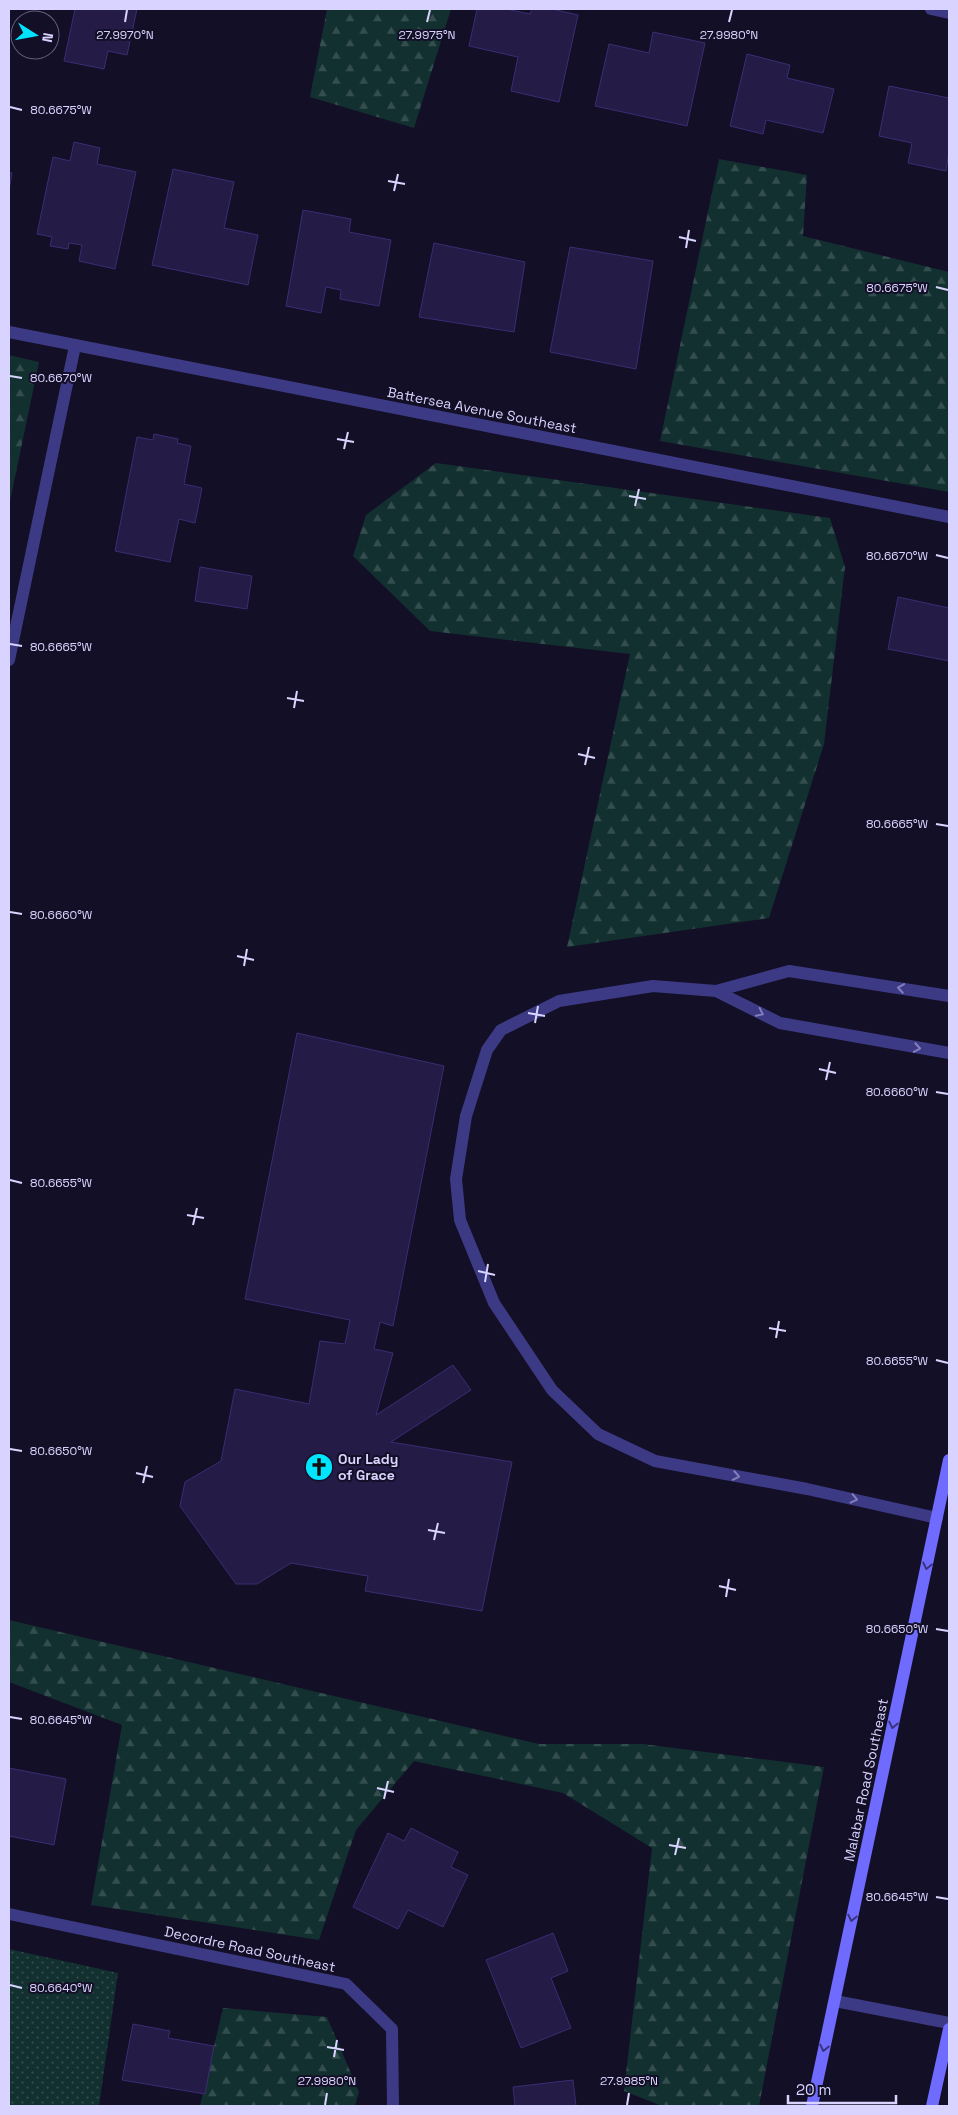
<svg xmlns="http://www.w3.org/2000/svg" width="958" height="2115" viewBox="0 0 958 2115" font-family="'Space Grotesk',sans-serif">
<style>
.grass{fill:url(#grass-dots)}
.forest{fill:url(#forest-firs)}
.building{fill:#241b47;stroke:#3b2d73}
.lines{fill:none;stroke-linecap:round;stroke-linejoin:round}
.service{stroke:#3d3a85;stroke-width:12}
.minor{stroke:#3d3a85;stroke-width:12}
.secondary{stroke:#6f6bff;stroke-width:12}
.oneway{stroke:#837fbc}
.oneway2{stroke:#38347d}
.ticks{fill:none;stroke:#d9d4ff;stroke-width:2}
.labels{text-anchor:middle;stroke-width:4;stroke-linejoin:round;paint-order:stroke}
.street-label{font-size:14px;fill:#d9d4ff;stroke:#130f26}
.poi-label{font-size:14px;font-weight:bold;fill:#d9d4ff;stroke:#130f26;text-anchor:start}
.ticks-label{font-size:12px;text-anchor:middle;fill:#d9d4ff;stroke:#130f26;stroke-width:4;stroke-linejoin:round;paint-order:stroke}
</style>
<defs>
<pattern id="grass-dots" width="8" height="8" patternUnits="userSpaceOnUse" patternTransform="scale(1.25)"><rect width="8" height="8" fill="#12302f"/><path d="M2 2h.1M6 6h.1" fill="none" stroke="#344d4e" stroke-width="1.8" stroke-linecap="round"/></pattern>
<pattern id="forest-firs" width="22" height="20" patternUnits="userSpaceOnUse" patternTransform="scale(1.25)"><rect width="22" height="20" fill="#12302f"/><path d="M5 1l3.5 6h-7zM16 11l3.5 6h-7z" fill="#344d4e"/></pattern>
</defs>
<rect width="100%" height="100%" fill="#130f26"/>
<path class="grass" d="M9,1949L118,1973L99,2106H9Z"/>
<g class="forest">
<path d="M327,9H451L414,128L310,97Z"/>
<path d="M719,159L807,175L803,236L949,272V492L660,441Z"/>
<path d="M9,355L39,362L9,506Z"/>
<path d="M436,463L830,518L845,567L824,744L769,918L567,947L630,654L430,631L353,556L366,515Z"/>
<path d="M9,1620L539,1744H643L824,1767L759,2106H662L624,2091L652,1848L563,1793L414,1761L356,1830L319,1940L91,1905L122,1725L9,1682Z"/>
<path d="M223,2008L327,2017L359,2092L355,2106H200Z"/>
</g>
<g class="building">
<path d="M75,9H137L127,55L108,51L104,69L64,61Z"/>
<path d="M477,9H506L530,14L532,9H552L578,15L559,102L511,91L518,57L469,46Z"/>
<path d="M653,32L705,43L687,126L595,106L609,44L649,53Z"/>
<path d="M747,54L790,65L787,78L834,89L823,133L766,120L763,134L730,126Z"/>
<path d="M889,86L949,98V151L946,171L908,163L912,143L879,136Z"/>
<path d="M74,142L100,148L97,164L136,172L115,269L79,261L82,245L69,243L68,249L50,246L52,237L37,234L53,157L70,161Z"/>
<path d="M173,169L234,182L224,228L258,235L248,285L152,265Z"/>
<path d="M9,172L12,173L9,190Z"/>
<path d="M303,210L351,219L349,232L391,240L379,306L340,299L341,290L326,287L321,313L286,306Z"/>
<path d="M434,243L525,262L514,332L419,317Z"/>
<path d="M570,247L653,261L636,369L550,352Z"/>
<path d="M154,434L178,439L177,443L191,446L184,484L202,488L195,523L179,519L170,562L115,551L137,437L153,440Z"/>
<path d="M200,567L252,576L247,609L195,601Z"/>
<path d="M898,597L949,608V661L888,649Z"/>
<path d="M297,1033L444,1066L393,1326L380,1322L374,1349L393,1353L376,1415L453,1365L471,1390L391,1442L512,1462L482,1611L365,1591L368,1576L291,1563L257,1584H236L180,1506L185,1482L221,1461L235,1389L309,1404L320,1341L345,1344L350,1320L245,1299Z"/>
<path d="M9,1768L66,1779L54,1845L9,1836Z"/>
<path d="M411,1828L458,1852L451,1867L468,1875L443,1927L408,1910L398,1929L353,1907L388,1833L404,1841Z"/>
<path d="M553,1933L568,1971L551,1978L571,2028L521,2048L486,1960Z"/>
<path d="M133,2024L170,2031L168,2038L214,2046L205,2094L122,2080Z"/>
<path d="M573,2080L576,2106H515L513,2087Z"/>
</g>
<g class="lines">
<g class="service">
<path d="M716,991L780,1023L949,1053"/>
<path d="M937,1518L807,1489L655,1461L598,1434L552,1390L494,1303L460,1220L456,1179L466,1116L487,1050L501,1030L559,1001L653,986L716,991L789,971L949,996"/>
</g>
<g class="minor">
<path d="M931,9L949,13"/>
<path d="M9,332L949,517"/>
<path d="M9,660L75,346"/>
<path d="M9,1914L346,1984L392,2029L393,2106"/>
<path d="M835,2001L949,2023"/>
</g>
<g class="secondary">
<path d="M812,2106L949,1460"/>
<path d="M932,2106L949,2029"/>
</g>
</g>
<defs><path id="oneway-chevron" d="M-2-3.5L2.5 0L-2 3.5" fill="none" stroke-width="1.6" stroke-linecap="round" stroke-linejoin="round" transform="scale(1.25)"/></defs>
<g class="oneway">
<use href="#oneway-chevron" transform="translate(901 988) rotate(-171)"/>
<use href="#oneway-chevron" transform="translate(760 1013) rotate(26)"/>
<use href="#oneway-chevron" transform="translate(917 1048) rotate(10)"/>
<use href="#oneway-chevron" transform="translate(736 1476) rotate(11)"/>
<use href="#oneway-chevron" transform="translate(854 1499) rotate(13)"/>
</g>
<g class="oneway2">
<use href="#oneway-chevron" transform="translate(927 1566) rotate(102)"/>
<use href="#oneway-chevron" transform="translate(893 1725) rotate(102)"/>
<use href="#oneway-chevron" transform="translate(852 1918) rotate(102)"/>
<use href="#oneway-chevron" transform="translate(824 2048) rotate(102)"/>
</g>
<path class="ticks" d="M125,22L127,10M427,22L430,10M729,22L732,10M10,107L22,110M388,181L405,184M394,191L398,174M679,237L696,241M686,248L689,230M936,287L948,290M10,376L22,378M337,439L354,442M344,449L348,432M629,496L646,499M635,506L639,489M936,555L948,558M10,644L22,646M287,698L304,701M294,708L297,691M578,754L595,758M585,765L589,747M936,824L948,826M10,912L22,914M237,956L254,960M244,966L247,949M528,1013L545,1016M535,1023L538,1006M819,1069L836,1073M826,1080L830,1062M936,1092L948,1094M10,1180L22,1183M187,1215L204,1218M193,1225L197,1208M478,1271L495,1275M485,1282L488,1264M769,1328L786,1331M776,1338L779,1321M936,1360L948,1363M10,1449L22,1451M136,1473L153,1477M143,1483L147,1466M428,1530L445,1533M434,1540L438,1523M719,1586L736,1590M726,1597L729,1579M936,1629L948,1631M10,1717L22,1719M377,1788L394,1792M384,1799L388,1781M669,1845L686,1848M675,1855L679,1838M936,1897L948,1899M10,1985L22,1988M327,2047L344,2050M334,2057L337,2040M325,2105L327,2093M627,2105L629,2093"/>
<defs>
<symbol id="church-disc" viewBox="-11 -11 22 22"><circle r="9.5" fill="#00e5ff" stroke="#130f26"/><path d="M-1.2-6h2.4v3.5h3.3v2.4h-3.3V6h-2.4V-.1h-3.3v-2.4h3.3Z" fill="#111"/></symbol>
</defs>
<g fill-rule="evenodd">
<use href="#church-disc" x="303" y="1451" width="32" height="32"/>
</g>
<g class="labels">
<g class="street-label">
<text transform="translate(482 410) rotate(11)" y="5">Battersea Avenue Southeast</text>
<text transform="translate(866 1780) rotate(-78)" y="5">Malabar Road Southeast</text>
<text transform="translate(250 1949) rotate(12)" y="5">Decordre Road Southeast</text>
</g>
<g class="poi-label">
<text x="338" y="1464">Our Lady<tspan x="338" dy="16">of Grace</tspan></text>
</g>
</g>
<g class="ticks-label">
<text x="125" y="39">27.9970°N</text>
<text x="427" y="39">27.9975°N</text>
<text x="729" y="39">27.9980°N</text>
<text x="61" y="114">80.6675°W</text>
<text x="897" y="292">80.6675°W</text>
<text x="61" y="382">80.6670°W</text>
<text x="897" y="560">80.6670°W</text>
<text x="61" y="651">80.6665°W</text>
<text x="897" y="828">80.6665°W</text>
<text x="61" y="919">80.6660°W</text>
<text x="897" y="1096">80.6660°W</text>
<text x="61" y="1187">80.6655°W</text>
<text x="897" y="1365">80.6655°W</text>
<text x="61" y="1455">80.6650°W</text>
<text x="897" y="1633">80.6650°W</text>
<text x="61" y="1724">80.6645°W</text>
<text x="897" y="1901">80.6645°W</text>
<text x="61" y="1992">80.6640°W</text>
<text x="327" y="2085">27.9980°N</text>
<text x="629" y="2085">27.9985°N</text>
</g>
<rect width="958" height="2115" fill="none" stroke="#d9d4ff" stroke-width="20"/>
<g transform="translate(35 35) rotate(101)"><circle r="24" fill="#130f26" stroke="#625e7d"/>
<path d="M0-4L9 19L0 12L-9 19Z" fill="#00e5ff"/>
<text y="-8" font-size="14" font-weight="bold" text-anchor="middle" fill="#d9d4ff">N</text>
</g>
<path d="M788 2095v8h108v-8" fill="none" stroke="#d9d4ff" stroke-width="2.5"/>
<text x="796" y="2095" font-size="15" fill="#d9d4ff" stroke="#130f26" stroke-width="4" paint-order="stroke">20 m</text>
</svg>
